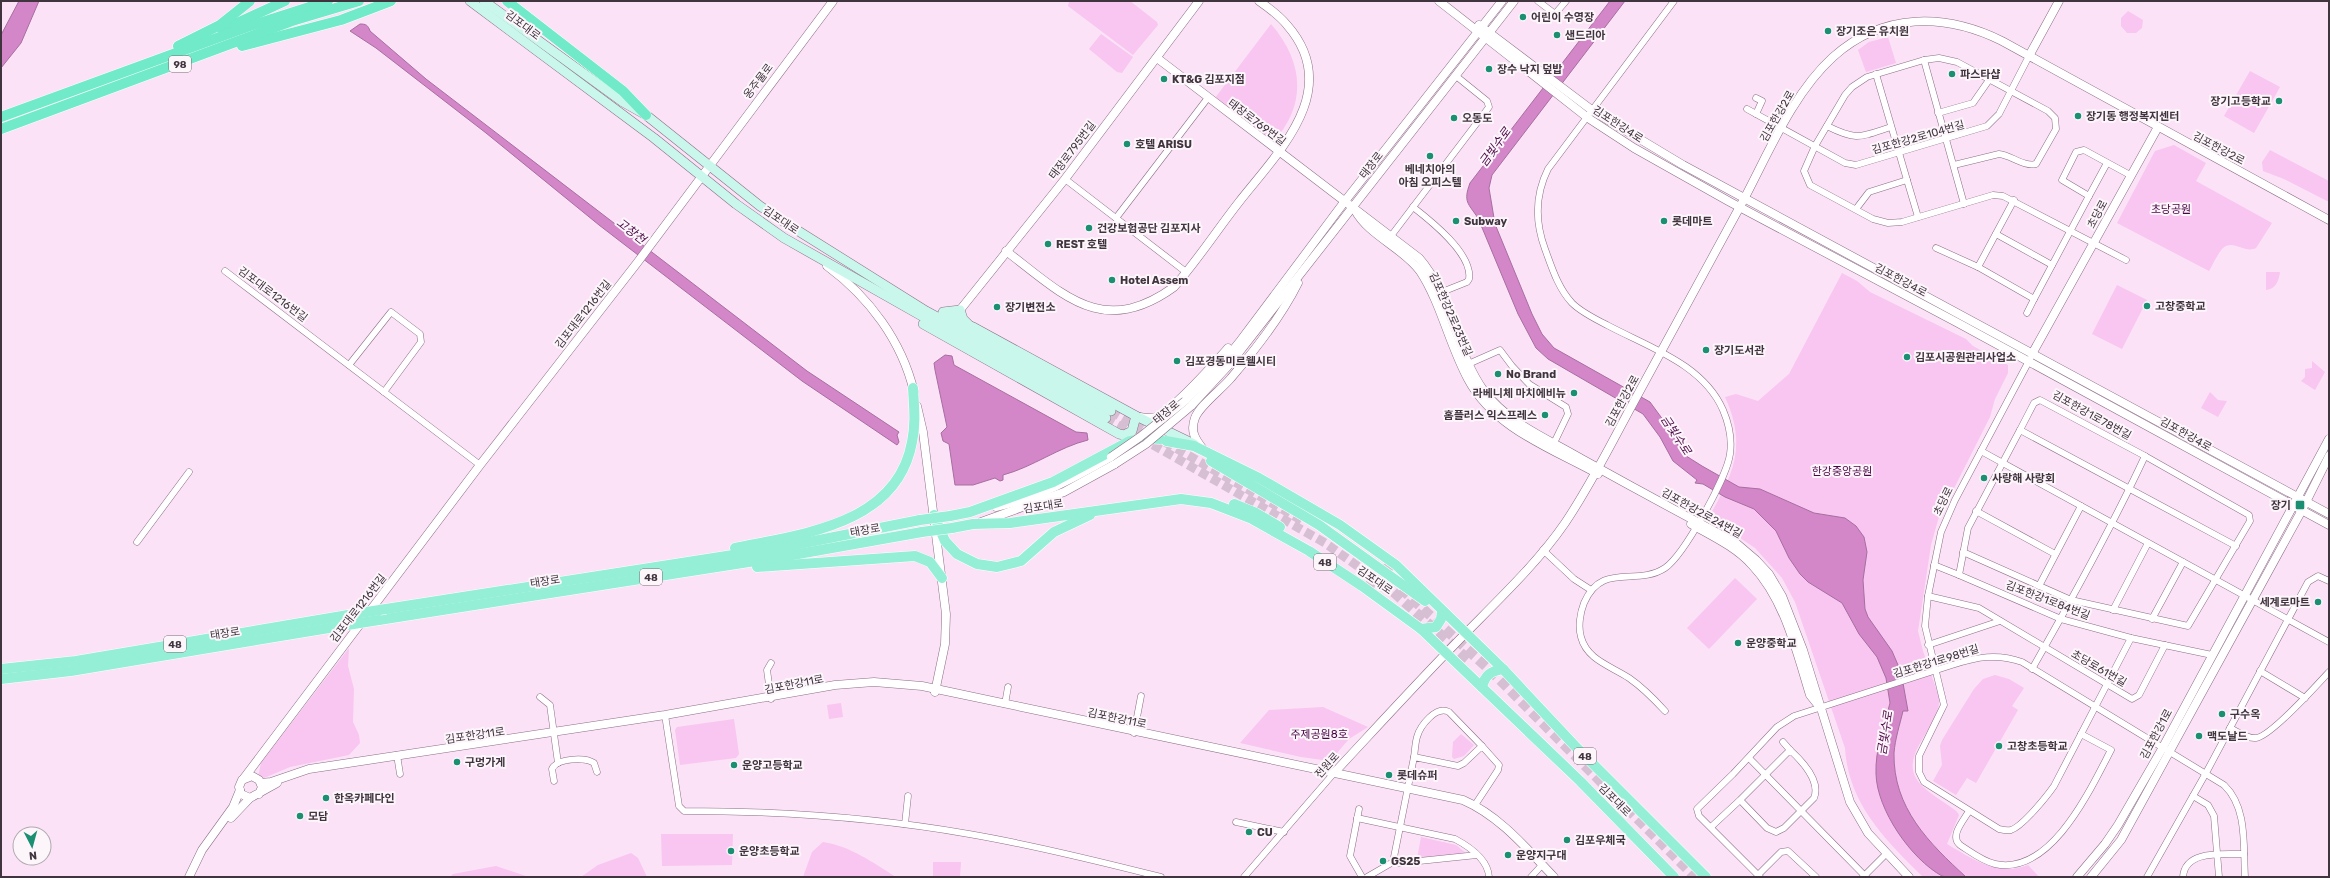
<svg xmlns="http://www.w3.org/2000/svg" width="2330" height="878" viewBox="0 0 2330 878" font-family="Rubik,'Noto Sans KR',sans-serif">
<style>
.green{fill:#f8c6f0}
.water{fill:#d387c9;stroke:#a76e9f}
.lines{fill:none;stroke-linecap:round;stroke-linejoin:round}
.secondary-tunnel{stroke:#d6bfd2;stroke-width:9;stroke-dasharray:9 4.5;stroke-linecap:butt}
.primary-tunnel{stroke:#d6bfd2;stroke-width:10;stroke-dasharray:10 5;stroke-linecap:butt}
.minor-casing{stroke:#8b6f86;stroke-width:7}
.tertiary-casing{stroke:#8b6f86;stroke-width:9}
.secondary-casing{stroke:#8b6f86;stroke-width:10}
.primary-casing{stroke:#fff;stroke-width:11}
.trunk-casing{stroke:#fff;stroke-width:11}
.minor{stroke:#fff;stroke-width:6}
.tertiary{stroke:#fff;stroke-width:8}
.secondary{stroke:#caf7eb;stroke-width:9}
.primary{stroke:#94efd6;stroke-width:10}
.trunk{stroke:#70eac8;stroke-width:10}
.tertiary-bridge-casing{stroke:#8b6f86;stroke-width:9;stroke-linecap:butt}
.primary-bridge-casing{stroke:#fff;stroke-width:11;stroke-linecap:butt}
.tertiary-bridge{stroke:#fff;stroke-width:8}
.primary-bridge{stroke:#94efd6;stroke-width:10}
.poi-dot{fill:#1a8f72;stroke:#fcf6fb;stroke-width:1.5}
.labels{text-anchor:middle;stroke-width:4;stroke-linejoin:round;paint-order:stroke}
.shield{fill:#fcf6fb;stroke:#786e77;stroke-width:1}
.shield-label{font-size:10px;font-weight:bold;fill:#40343e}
.poi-label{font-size:11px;font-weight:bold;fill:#40343e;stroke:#fcf6fb;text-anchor:start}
.street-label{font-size:11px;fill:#40343e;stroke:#fcf6fb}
.park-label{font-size:11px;fill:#4b0546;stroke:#fcf6fb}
.water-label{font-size:12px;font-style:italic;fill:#4f0949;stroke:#fcf6fb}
</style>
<rect width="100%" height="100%" fill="#fbe2f7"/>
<g class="green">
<path d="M1069,1H1130L1157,22L1158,25L1133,55L1068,6Z"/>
<path d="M2128,11L2143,20L2142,28L2136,33H2127L2121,26V18Z"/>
<path d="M1271,24C1303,61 1308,104 1273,142L1215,98Z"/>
<path d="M1101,34L1133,57L1122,73L1117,72L1089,49Z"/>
<path d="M1888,37L1896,63L1866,72L1858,50L1869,42Z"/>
<path d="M2250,71L2280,87L2254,133L2224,116Z"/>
<path d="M2174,145L2206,163L2196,181L2272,223L2256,248C2244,254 2233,238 2222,249C2217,255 2213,264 2209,271L2117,223L2155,151Z"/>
<path d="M2270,150L2329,181V202L2284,179L2263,171L2262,162Z"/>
<path d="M2266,272H2280C2279,280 2276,289 2266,290Z"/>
<path d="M1842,273L1857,281L1870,292L1966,339L1973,346L2008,365V373L1995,399L1990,417L1938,520L1931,545L1918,631L1923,651L1939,697C1941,713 1927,730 1919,745C1902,776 1922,787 1945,803C1950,807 1957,810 1959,815L1947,844C1973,859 1997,877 2028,865L2039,877H1923C1886,841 1848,803 1845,748L1795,602L1782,578L1755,548L1712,519L1710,515C1734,473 1747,445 1725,397L1736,394L1758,401L1789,374Z"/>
<path d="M2117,285L2147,300L2122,349L2092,334Z"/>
<path d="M2312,361L2325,372L2315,390L2301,381L2305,377V369L2312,368Z"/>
<path d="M2210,392L2218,400L2227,401L2218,417L2201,408Z"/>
<path d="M1735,578L1757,599L1709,649L1687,628Z"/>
<path d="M349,648L348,666L354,689L353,722L359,735L360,743L349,755L290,767L264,778L258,777L261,763Z"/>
<path d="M1995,675L2009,679L2024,688L2012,706L2018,710L1976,783L1967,778L1956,795L1933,781L1942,765L1940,746L1942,740L1974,689L1983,679Z"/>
<path d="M841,703L843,717L829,719L827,705Z"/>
<path d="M1323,707L1368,727L1349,739L1330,761L1301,757L1240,743L1269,710Z"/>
<path d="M734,719L739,754L736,758L680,765L675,730L677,727Z"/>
<path d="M1461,734L1474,745L1464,756L1454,759L1452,757L1453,742Z"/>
<path d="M661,834H733L732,865L662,866Z"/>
<path d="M1421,837L1456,845L1467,854L1417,859Z"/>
<path d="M823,842C850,846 872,862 896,877H803L812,852Z"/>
<path d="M631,853L638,858L647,877H581L598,865Z"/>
<path d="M933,862H961L960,877H933Z"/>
<path d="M496,866L529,877H450L453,874Z"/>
</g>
<g class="water">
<path d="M19,1H39L21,43L1,68V35Z"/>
<path d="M1610,1H1625L1492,175L1489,188L1495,224L1532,314L1542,334L1554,348L1650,402L1669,428L1683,454L1702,466L1739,487L1760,489L1814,513L1845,518L1856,526L1864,537L1867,552L1863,580L1865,609L1868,617L1892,651L1901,672L1908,711H1903C1900,724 1895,739 1894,753C1893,808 1929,843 1966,877C1959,877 1948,878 1942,876C1911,859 1877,810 1876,774C1875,750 1884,726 1890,703L1886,678L1877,657L1859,634L1842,603L1808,582L1800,574L1789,558L1776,531L1754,509L1725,497L1703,484L1695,483L1697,480L1673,461L1660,437L1643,414L1548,359L1536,348L1518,314L1478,218C1468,203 1463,202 1470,183Z"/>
<path d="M360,24C366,24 368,25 370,31L426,79L807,371L899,432L897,435L899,442L897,445L802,381L599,225L486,133L376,48L350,31Z"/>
<path d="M945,355L952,356L954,365L1076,432L1087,433L1088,440C1059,447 1033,467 1003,475V480L1000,481L995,478L973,485H955L949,444L943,441L941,433L947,427L935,370L934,363Z"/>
</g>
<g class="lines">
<g class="secondary-tunnel">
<path d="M1111,411L1154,436"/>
<path d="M1106,418L1325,543L1390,589"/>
<path d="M1165,442L1303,521"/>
</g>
<g class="primary-tunnel">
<path d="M1384,564L1398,586L1495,675L1695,877"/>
<path d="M1366,581L1390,589L1470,661"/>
</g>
<defs>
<g id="minor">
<path d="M1538,1L1555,14L1566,1"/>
<path d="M1924,60L1964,204"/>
<path d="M1876,74L1907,180"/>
<path d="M1747,109L1845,163L1856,165L1987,126L1999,114L2029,56"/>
<path d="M1938,113L1973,103L1989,80"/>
<path d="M1756,114L1762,101L1756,98"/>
<path d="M1827,126C1857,141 1860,137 1891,127"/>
<path d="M1954,165L1999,154C2011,155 2023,167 2036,164L2056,129L2055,118L2048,111L1957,62L1939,58L1924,60L1867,77L1852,87L1845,95L1815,146L1804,171L1810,185L1873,219L1888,223L1902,222L1993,195L2003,196L2126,260"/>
<path d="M1065,179L1186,272"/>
<path d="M2089,196L2107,163"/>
<path d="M2014,200L1978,267L2034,299L2089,196L2062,180L2076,152L2084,150L2130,175"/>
<path d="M1413,207C1431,221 1473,254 1469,279L1467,282L1437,294"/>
<path d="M1856,209L1869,192L1907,180L1918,217"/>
<path d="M1116,218L1207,99"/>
<path d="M1996,234L2052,265"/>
<path d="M1391,236L1489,107L1487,101L1456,76"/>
<path d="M1936,248L1978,267"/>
<path d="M225,271L480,465"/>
<path d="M2027,313L2034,299"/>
<path d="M2030,359L1955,500L1941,532L1928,596L1925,626L1944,705L1919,756V772L1924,782L1999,829C2003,830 2007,831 2011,830C2023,826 2047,796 2054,786L2131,638"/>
<path d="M349,365L391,312L420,334L421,342L384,392"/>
<path d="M1466,365L1500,350L1512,366L1529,384L1566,407L1568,414L1554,443"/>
<path d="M2020,430L2034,403L2040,400L2145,456"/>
<path d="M1981,451L2329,642"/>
<path d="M1976,511L2055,554"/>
<path d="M137,542L189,472"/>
<path d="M1543,550L1574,579L1591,590"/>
<path d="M1963,552L2071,600L2188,626L2250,521L2249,515L2145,456C2111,529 2072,599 2032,669"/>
<path d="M1934,565L1959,575L1968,528L2020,430L2236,546"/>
<path d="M1959,575L2061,619L2131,638L2212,655"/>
<path d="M2039,586L2081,506"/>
<path d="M1928,596L1979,608L2132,699L2139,695L2165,645"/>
<path d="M2113,610L2148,543"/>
<path d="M2152,619L2183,562"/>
<path d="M1928,645L2000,621"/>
<path d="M771,663L767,670L771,699"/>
<path d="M2260,671L2305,698"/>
<path d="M540,697L550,705L558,763"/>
<path d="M1005,704L1008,687"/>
<path d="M1665,711C1654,699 1642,687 1629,678C1611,666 1587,660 1581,637C1578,627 1580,613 1584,603C1602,561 1636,587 1665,568C1684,555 1727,477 1730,454C1732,440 1729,424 1723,410C1703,364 1648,347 1607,325C1595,319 1581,312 1572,303C1558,288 1552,268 1545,249C1535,222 1535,195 1548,169L1674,1"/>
<path d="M665,715L679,806L684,811C777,811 878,818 969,834C1033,845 1098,861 1161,877"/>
<path d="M2230,728C2238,732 2247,739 2256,738C2270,737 2318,684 2329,672"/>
<path d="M1134,733L1141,696"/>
<path d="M1783,742L1790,750"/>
<path d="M397,755L400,774"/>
<path d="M1414,757C1415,751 1415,744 1417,737C1420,726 1436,705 1449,712L1482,746"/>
<path d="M1749,758L1866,877"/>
<path d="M554,781L552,769C557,758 585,757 594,763L597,772"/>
<path d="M2193,796L2208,805L2214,816L2219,877"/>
<path d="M1359,809L1350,856L1362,877"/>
<path d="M1969,811C1964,820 1949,836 1960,845C1971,852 1982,861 1995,864C2051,876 2090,790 2111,750L2081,734"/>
<path d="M1357,818L1455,839C1470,847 1488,859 1489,877"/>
<path d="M1236,822L1284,832"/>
<path d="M905,824L908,796"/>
<path d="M1711,827L1740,800L1767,828L1776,832L1784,828L1814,798C1821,781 1801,760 1790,750L1740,800"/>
<path d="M1393,862L1400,863L1477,855"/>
<path d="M1758,875L1781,852L1788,851L1816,877"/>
<path d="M1244,877L1334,773"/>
<path d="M1367,877L1393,862L1414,757L1458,766L1464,763L1482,746L1499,765L1498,770L1475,805"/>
<path d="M1531,877L1542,865"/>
<path d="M1760,877L1699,816L1697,809L1733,774L1777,727L1794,716L1952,665C1977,657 1997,653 2022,662L2224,785C2248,808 2243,846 2245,877"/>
<path d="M1863,877L1886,854"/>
<path d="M2147,877L2206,773L2308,582L2318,576L2329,581"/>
<path d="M2183,877C2185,849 2224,855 2244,854"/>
</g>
<g id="tertiary">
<path d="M1439,1L1588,118L1634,148L1730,202L1958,323L2329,525"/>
<path d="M1479,25L1593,111L1683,165L2329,514"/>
<path d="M2029,56L2059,1"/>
<path d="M1157,58L1419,258C1451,294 1455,351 1484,391C1508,423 1546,438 1580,458C1625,483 1671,508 1716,532L1736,543L1756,560L1769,574L1782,596L1803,650L1850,802L1868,833L1909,877"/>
<path d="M1355,210C1369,236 1402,247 1420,271C1441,303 1449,344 1468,379C1495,429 1551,448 1598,474"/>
<path d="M1006,251C1063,294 1102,339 1174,287C1197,261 1217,230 1239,202C1278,152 1344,90 1287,25C1279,15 1269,8 1259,1"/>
<path d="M827,266C869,297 902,341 914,392"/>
<path d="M960,310L1065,179L1199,1"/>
<path d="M2032,354L2158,127"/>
<path d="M1185,401L1224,361L1241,340L1345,201L1502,1"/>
<path d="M917,406L923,432L946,614L945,644L935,692"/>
<path d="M1191,406L1229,365L1514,1"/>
<path d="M1140,417C1146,418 1153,419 1158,416C1178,405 1213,365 1228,348"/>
<path d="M1203,449C1195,439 1190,431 1195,418C1199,406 1222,389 1231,378C1256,349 1281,317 1298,283"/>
<path d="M996,507C1038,498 1074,478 1111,457"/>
<path d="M981,522L1064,492L1115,464"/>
<path d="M1691,524C1712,536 1736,547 1752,565C1785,600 1796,650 1810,695L1818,705"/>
<path d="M1334,773C1375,729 1416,684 1458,641C1493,605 1537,564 1565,523C1590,486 1610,446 1631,407C1669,338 1706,269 1743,201C1768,154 1793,93 1833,57C1883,12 1945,13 2002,41L2329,220"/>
<path d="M244,778L480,465L637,263L833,1"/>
<path d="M261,783L271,782L309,769L665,715L835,685L874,682L922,686L1463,800C1500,816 1527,849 1554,877"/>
<path d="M259,794L262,787L259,780L252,776L242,780L239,787L241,794L250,798L277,783"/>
<path d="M231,818L250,798"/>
<path d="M189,877L202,850L233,807L240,790"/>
<path d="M2077,877L2105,844L2118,825L2162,749L2329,439"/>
<path d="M2091,877L2121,840L2302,510L2329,456"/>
</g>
<g id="secondary">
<path d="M470,1L654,138L736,204L784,238L927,319L1106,418"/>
<path d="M484,1L623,102L646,115L760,206L792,227L926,311L1111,411"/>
<path d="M943,312L960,310L963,319L968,324"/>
<path d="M943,313L973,327L1136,416L1194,444"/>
<path d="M923,324L1119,434L1124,435L1132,431L1136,416"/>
</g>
<g id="primary">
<path d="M1166,441L1194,446L1259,478L1340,525L1396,565L1503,669L1575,746L1706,877"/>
<path d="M1211,461L1319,525L1425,601"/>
<path d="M1234,504L1256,513L1280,527"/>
<path d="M934,515L945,541L957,554L977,564L997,567L1021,561L1054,532L1090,515"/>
<path d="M950,516L970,512L1053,482L1130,441L1143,438L1160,439"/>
<path d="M952,528L973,524L1010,523L1181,499L1211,503L1250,518L1309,551L1362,586L1421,629L1580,781L1674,877"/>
<path d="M735,548C802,534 897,525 912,442C916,424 914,406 913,388"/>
<path d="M757,567L915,556L930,562L942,578"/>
<path d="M386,609L784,547L920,520"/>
<path d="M379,620L787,556L922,532"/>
<path d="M1421,629L1436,627L1441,619L1442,612"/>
<path d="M1,669L76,661L348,615"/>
<path d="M1,679L71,671L341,626"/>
<path d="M1482,687C1485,675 1491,671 1503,669"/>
</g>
<g id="trunk">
<path d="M507,1L623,91L646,115"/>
<path d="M222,30L285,1"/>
<path d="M178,46L220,25L250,1"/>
<path d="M242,46L341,20L391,1"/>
<path d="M1,117L247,27L328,1"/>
<path d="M1,129L292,21L359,1"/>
</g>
</defs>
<use href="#minor" class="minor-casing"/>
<use href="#tertiary" class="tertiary-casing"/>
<use href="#secondary" class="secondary-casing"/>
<use href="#primary" class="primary-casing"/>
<use href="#trunk" class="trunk-casing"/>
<use href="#minor" class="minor"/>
<use href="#tertiary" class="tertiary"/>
<use href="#secondary" class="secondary"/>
<use href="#primary" class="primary"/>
<use href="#trunk" class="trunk"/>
<defs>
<g id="tertiary-bridge">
<path d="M1111,457L1140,437L1185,401"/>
<path d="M1115,464L1146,444L1191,406"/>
</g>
<g id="primary-bridge">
<path d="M920,520L950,516"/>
<path d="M922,532L952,528"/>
<path d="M348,615L386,609"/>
<path d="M341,626L379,620"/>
</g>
</defs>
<use href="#tertiary-bridge" class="tertiary-bridge-casing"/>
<use href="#primary-bridge" class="primary-bridge-casing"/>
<use href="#tertiary-bridge" class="tertiary-bridge"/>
<use href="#primary-bridge" class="primary-bridge"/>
</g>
<g class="poi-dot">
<circle cx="1523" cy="17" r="4"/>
<circle cx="1828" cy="31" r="4"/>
<circle cx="1557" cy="35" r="4"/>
<circle cx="1489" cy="69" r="4"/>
<circle cx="1952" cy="74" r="4"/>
<circle cx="1164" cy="79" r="4"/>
<circle cx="2279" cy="101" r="4"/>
<circle cx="2078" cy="116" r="4"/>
<circle cx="1454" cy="118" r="4"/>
<circle cx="1127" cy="144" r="4"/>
<circle cx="1430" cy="156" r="4"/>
<circle cx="1456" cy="221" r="4"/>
<circle cx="1664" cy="221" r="4"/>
<circle cx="1089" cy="228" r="4"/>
<circle cx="1048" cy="244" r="4"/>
<circle cx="1112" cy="280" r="4"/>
<circle cx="2147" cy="306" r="4"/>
<circle cx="997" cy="307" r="4"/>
<circle cx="1706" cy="350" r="4"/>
<circle cx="1907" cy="357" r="4"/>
<circle cx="1177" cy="361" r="4"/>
<circle cx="1498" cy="374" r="4"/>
<circle cx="1574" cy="393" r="4"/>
<circle cx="1545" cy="415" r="4"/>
<circle cx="1984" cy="478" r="4"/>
<rect x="2295" y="500" width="10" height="10" rx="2"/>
<circle cx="2318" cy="602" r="4"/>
<circle cx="1738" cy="643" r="4"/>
<circle cx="2222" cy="714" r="4"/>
<circle cx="2199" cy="736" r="4"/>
<circle cx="1999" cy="746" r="4"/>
<circle cx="457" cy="762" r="4"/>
<circle cx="734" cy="765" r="4"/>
<circle cx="1389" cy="775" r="4"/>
<circle cx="326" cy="798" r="4"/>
<circle cx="300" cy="816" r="4"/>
<circle cx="1249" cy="832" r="4"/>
<circle cx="1567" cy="840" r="4"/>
<circle cx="731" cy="851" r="4"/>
<circle cx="1508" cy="855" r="4"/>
<circle cx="1383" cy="861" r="4"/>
</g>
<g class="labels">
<g class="shield">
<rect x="169" y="56" width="22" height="16" rx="3"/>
<rect x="1314" y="554" width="22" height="16" rx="3"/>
<rect x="640" y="569" width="22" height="16" rx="3"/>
<rect x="164" y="636" width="22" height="16" rx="3"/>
<rect x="1574" y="748" width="22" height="16" rx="3"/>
</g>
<g class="shield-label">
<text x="180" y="68">98</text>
<text x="1325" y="566">48</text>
<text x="651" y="581">48</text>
<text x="175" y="648">48</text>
<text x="1585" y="760">48</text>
</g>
<g class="poi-label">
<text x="1531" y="21">어린이 수영장</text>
<text x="1836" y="35">장기조은 유치원</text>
<text x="1565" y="39">샌드리아</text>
<text x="1497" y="73">장수 낙지 덮밥</text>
<text x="1960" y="78">파스타샵</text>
<text x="1172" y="83">KT&amp;G 김포지점</text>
<text x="2271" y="105" text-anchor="end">장기고등학교</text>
<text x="2086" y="120">장기동 행정복지센터</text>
<text x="1462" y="122">오동도</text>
<text x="1135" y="148">호텔 ARISU</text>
<text x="1430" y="173" text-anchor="middle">베네치아의<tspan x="1430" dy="13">아침 오피스텔</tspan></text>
<text x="1464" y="225">Subway</text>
<text x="1672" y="225">롯데마트</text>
<text x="1097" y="232">건강보험공단 김포지사</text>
<text x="1056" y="248">REST 호텔</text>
<text x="1120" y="284">Hotel Assem</text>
<text x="2155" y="310">고창중학교</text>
<text x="1005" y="311">장기변전소</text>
<text x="1714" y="354">장기도서관</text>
<text x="1915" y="361">김포시공원관리사업소</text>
<text x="1185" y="365">김포경동미르웰시티</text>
<text x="1506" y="378">No Brand</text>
<text x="1566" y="397" text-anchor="end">라베니체 마치에비뉴</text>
<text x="1537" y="419" text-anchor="end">홈플러스 익스프레스</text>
<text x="1992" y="482">사랑해 사랑회</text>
<text x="2291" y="509" text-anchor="end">장기</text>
<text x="2310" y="606" text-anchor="end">세계로마트</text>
<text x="1746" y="647">운양중학교</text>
<text x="2230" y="718">구수옥</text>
<text x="2207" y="740">맥도날드</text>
<text x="2007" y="750">고창초등학교</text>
<text x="465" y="766">구멍가게</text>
<text x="742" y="769">운양고등학교</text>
<text x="1397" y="779">롯데슈퍼</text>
<text x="334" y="802">한옥카페다인</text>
<text x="308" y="820">모담</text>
<text x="1257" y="836">CU</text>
<text x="1575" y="844">김포우체국</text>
<text x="739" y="855">운양초등학교</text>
<text x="1516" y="859">운양지구대</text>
<text x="1391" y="865">GS25</text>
</g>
<g class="street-label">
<text transform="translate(523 25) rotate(37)" y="4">김포대로</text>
<text transform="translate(758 81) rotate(-53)" y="4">옹주물로</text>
<text transform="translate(1777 116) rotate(-60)" y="4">김포한강2로</text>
<text transform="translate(1257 122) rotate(37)" y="4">태장로769번길</text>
<text transform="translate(1618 124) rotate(33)" y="4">김포한강4로</text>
<text transform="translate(1918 137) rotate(-16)" y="4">김포한강2로104번길</text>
<text transform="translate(2219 148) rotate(28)" y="4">김포한강2로</text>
<text transform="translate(1072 150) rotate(-53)" y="4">태장로795번길</text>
<text transform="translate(1371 165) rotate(-52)" y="4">태장로</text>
<text transform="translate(2097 214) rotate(-62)" y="4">초당로</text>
<text transform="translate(781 220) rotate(34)" y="4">김포대로</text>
<text transform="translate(1901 280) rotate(28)" y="4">김포한강4로</text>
<text transform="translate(273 294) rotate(37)" y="4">김포대로1216번길</text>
<text transform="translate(583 314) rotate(-52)" y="4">김포대로1216번길</text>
<text transform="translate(1451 314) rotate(66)" y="4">김포한강2로23번길</text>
<text transform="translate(1622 401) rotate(-61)" y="4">김포한강2로</text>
<text transform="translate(1166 412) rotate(-40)" y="4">태장로</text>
<text transform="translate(2092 415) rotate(29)" y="4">김포한강1로78번길</text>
<text transform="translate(2186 434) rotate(29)" y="4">김포한강4로</text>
<text transform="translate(1943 501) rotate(-64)" y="4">초당로</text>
<text transform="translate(1043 506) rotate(-9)" y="4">김포대로</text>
<text transform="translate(1702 513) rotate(29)" y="4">김포한강2로24번길</text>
<text transform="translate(865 530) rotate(-10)" y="4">태장로</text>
<text transform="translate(1375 580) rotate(35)" y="4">김포대로</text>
<text transform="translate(545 581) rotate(-9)" y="4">태장로</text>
<text transform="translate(2048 600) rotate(21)" y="4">김포한강1로84번길</text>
<text transform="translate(358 608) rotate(-52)" y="4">김포대로1216번길</text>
<text transform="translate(225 633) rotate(-9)" y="4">태장로</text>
<text transform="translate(1936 661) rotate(-17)" y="4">김포한강1로98번길</text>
<text transform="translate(2099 668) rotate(30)" y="4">초당로61번길</text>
<text transform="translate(794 684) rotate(-11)" y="4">김포한강11로</text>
<text transform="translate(1117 718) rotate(12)" y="4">김포한강11로</text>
<text transform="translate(2156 734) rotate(-62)" y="4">김포한강1로</text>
<text transform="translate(475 735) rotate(-8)" y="4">김포한강11로</text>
<text transform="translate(1327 765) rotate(-48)" y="4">전원로</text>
<text transform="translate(1615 800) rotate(45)" y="4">김포대로</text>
</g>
<g class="park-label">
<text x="2171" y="213">초당공원</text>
<text x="1842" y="475">한강중앙공원</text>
<text x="1319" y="738">주제공원8호</text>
</g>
<g class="water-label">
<text transform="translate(1495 147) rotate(-54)" y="4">금빛수로</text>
<text transform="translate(631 231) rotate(38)" y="4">고창천</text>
<text transform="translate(1676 435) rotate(57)" y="4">금빛수로</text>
<text transform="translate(1885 733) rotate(-81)" y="4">금빛수로</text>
</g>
</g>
<rect width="2330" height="878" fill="none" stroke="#40343e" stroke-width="4"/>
<g transform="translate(32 846) rotate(174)"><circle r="19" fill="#fcf6fb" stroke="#b1a8af"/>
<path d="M0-3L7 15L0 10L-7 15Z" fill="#1a8f72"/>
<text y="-6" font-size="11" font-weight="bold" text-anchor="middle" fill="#40343e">N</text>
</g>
</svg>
